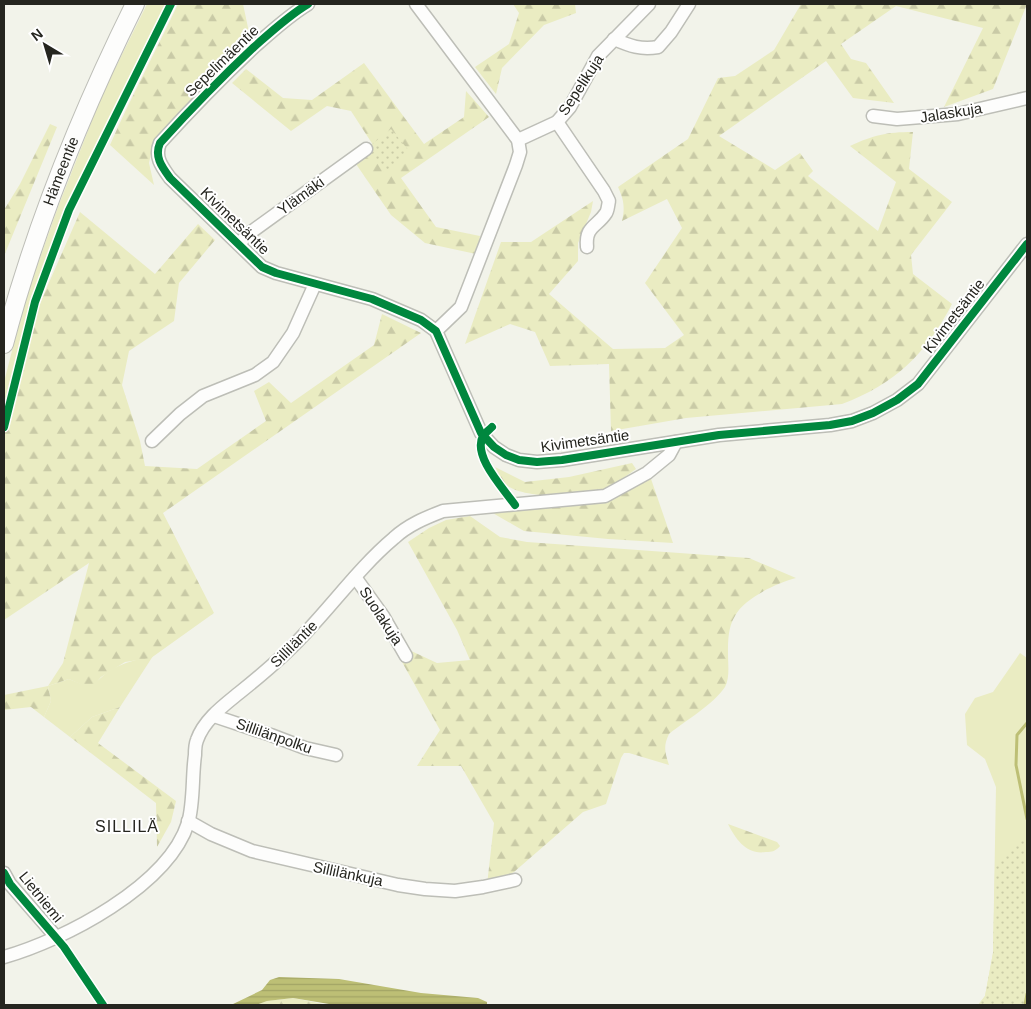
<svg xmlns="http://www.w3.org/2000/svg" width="1031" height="1009" viewBox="0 0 1031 1009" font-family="Helvetica,sans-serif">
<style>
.grass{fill:#eaecc2}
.forest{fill:url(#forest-firs)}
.park{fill:url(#park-dots)}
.water{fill:url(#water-rules)}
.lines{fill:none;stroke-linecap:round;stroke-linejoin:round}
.stream{stroke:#bdbf75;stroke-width:3}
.minor-casing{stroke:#bdbeb7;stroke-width:15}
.highway-casing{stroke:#bdbeb7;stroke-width:20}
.minor{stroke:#fdfdfc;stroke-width:12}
.highway{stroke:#fdfdfc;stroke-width:18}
.cycleway-casing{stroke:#fff;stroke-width:11}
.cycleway{stroke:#00873e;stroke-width:8}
.labels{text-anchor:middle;stroke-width:4;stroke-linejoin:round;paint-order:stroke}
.street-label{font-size:15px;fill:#25251f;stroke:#fff}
.neighbourhood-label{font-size:16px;letter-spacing:1px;fill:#25251f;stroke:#fff}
</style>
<defs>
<pattern id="forest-firs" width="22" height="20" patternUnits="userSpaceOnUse" patternTransform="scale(1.25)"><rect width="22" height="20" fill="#eaecc2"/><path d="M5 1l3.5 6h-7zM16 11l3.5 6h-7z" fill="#c9caa6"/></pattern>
<pattern id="park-dots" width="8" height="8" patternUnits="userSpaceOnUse" patternTransform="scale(1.25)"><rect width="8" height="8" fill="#eaecc2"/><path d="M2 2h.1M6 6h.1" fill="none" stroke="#c9caa6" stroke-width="1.8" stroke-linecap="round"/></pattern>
<pattern id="water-rules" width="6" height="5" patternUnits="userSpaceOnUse" patternTransform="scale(1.25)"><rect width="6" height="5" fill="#bdbf75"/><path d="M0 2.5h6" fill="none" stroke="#a2a465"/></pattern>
</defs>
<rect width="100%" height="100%" fill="#f2f3ea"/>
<g class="grass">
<path d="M147,4H166L64,212L32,304L4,413V382L25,300L58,207L102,95Z"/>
<path d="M1020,653L1027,658V1005H978L985,996L993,953L996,787L985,759L967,745L965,714L975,698L993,692Z"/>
<path d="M153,656L120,707L92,717L70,737L44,717L51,701L48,686L69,679L91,688C110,666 125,662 153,656Z"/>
</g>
<g class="forest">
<path d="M178,4H243L250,37L241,55L153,145L149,163L154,185L110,145C131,97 156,51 178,4Z"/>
<path d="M513,4H575L576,13L544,25L502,68L496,94L475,67L509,44L519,13Z"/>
<path d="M801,4H1027L993,89L944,107L983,28L896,6L841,44L851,59L866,63L894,103L853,98L826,61L719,136L775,170L800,153L813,171L808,176L878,231L896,182L850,146C874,135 886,132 913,132L909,169L952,202L911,255L913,274L952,304C926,354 895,384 842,404L686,418L611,431L609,364L550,366L535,332L510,324L465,344L501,242H531L593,201L591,212L578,243V261L549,294L613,349L665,348L684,335L645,283L682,228L667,199L622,221C625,208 624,200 618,187L688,139L718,78L735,76L774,50Z"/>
<path d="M364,63L424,144L464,117L466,91L489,117L401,178L436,227L480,236L476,254L425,243L391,215L356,164L375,148L351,111L327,106L291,131L232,83L246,69L283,98L312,100Z"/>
<path d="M50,124L57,127L4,256V210L20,184Z"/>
<path d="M80,212L155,274L198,224L215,240L179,283L174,321L129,351L122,385L140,441L145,466L197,469L266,421L254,391L269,382L291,403L374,345L382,314L421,333L163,513L214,613L151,658L125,662L101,677L91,689L69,679L48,686L51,701L44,717L31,707L4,710V695L48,686L63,663L89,563L4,620V442L5,432L40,303Z"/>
<path d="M632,463L636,469C623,478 608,490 592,494C573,498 520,498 505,484C501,480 498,472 495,467L525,482L569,477Z"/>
<path d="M650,476L673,543L608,539L524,531L491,512L577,505L605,499Z"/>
<path d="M470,516L500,537L527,542L749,558L796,578C777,583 744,598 735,616C728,627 728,641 728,653C728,664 730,678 725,687C713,705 686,720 669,734C663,746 665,753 669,765L629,753H624L621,758L606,804L583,812L514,872L487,885L494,823L461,766H417L440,730L397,653L407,649L437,663L470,660L457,630L408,542L429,528L446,520Z"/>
<path d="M120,707L98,743L176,801L171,822L157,847L156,803L70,737L92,717Z"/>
<path d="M728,824L777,842L780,846C776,851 772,852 766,852C747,855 736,840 728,824Z"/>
<path d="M293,998L328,1005H256L267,1001Z"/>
</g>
<g class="park">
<path d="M391,129L410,152L385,173L366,149Z"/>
<path d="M1027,835V1005H978L985,996L993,953L995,868L1018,841Z"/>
</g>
<path class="water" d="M279,977L339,979L421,993L478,998L487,1002V1005H335L293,998L267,1001L256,1005H231L262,990L270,980Z"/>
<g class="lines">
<g class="stream">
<path d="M1027,723L1017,735L1016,765L1027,819"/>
<path d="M1025,1005L1027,994"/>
</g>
<defs>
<g id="minor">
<path d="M308,4C288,16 271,32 254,47C221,78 190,110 160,143C154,157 162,167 170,178L262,267L276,273L372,299L421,320L436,331L481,433L494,447L506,455L519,460L537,462L562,460L719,435L830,425L852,421L873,413L897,400L918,384L1027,244"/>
<path d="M416,4L518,140L520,152L516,165L461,307L436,331"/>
<path d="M614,39C630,46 641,50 658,47L671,32L689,4"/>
<path d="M873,116L897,119L958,114L1027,98"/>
<path d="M557,122L604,191L609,201C608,205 608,210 606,213C597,227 585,226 587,247"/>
<path d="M518,140L557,122L570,107L598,56L649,4"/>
<path d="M239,244L247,235L366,149"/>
<path d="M152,441L180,414L203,396L255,375L273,362L293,333L315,284"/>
<path d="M355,577L383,616L406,656"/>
<path d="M214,716L271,735L305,748L336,755"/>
<path d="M188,821L211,834L252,851L398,885L425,889L455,891L483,887L515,880"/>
<path d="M4,873L10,884L57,938"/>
<path d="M4,957C64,940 168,886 188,823C194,804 192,775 195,755C195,751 195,745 197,740C204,720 223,706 239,693C264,673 288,653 309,629C337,599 362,565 394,538C408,525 425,518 443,511L605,496L647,473L669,455L676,442"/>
</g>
<g id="highway">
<path id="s1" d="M4,344C35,226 81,113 135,4"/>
</g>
</defs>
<use href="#minor" class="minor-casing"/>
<use href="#highway" class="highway-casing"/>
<use href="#minor" class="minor"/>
<use href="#highway" class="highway"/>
<defs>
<g id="cycleway">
<path d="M308,4C288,16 271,32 254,47C221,78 190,110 160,143C154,157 162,167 170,178L262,267L276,273L372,299L421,320L436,331L481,433L494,447L506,455L519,460L537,462L562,460L719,435L830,425L852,421L873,413L897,400L918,384L1027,244"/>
<path d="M4,427L35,302L69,210L171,4"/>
<path d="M492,427C489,430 485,433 483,436C472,456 504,489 515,505"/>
<path d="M4,873L10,884L64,947L103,1005"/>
</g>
</defs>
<use href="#cycleway" class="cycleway-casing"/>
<use href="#cycleway" class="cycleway"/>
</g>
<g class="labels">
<g class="street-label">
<text transform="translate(222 61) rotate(-44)" y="5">Sepelimäentie</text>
<text transform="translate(581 85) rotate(-57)" y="5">Sepelikuja</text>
<text transform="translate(951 113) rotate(-9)" y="5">Jalaskuja</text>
<text dy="5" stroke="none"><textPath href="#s1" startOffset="182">Hämeentie</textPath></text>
<text transform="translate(301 196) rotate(-36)" y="5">Ylämäki</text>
<text transform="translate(235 221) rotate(44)" y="5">Kivimetsäntie</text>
<text transform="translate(954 316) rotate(-52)" y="5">Kivimetsäntie</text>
<text transform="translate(585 441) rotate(-8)" y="5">Kivimetsäntie</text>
<text transform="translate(381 616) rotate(57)" y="5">Suolakuja</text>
<text transform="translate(294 644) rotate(-45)" y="5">Silliläntie</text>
<text transform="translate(274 736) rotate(19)" y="5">Sillilänpolku</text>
<text transform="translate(348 874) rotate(12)" y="5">Sillilänkuja</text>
<text transform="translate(41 897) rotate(51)" y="5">Lietniemi</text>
</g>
<g class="neighbourhood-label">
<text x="127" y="832">SILLILÄ</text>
</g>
</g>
<rect width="1031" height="1009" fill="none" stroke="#25251f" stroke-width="10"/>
<g transform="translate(45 45) rotate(322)" stroke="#ffffff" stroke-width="4" paint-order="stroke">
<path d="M0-4L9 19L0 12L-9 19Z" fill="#25251f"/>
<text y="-8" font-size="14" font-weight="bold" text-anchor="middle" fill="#25251f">N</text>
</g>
</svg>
